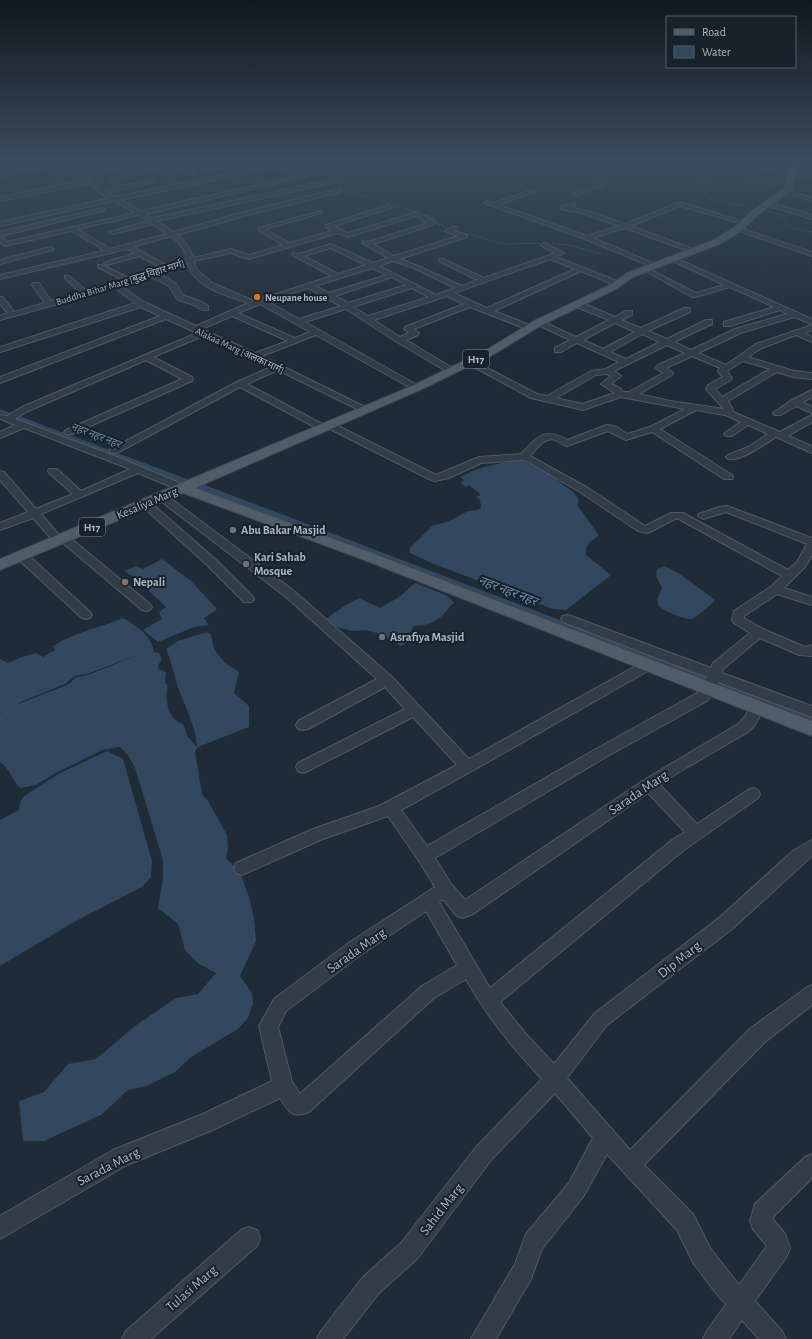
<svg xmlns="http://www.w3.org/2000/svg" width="812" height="1339" viewBox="0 0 812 1339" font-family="'Alegreya Sans','Noto Sans Devanagari',sans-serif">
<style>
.green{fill:#223939}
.water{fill:#32485e;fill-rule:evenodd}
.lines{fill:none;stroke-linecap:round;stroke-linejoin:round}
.stream{stroke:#32485e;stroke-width:1}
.canal{fill:#32485e;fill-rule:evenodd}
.minor-casing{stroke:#505a65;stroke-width:2}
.major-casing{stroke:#3c4651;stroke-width:2}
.minor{fill:#323d47;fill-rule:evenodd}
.major{fill:#505c67;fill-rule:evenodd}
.food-dot{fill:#e8710a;stroke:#18222b;stroke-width:1.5}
.worship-dot{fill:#6b7280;stroke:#18222b;stroke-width:1.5}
.education-dot{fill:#8d6e63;stroke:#18222b;stroke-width:1.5}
.labels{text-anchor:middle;stroke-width:4;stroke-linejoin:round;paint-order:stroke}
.far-street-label{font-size:10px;fill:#acb7c4;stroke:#18222b}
.far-poi-label{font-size:10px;font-weight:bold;fill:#acb7c4;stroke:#18222b;text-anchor:start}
.shield{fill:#18222b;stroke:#808a96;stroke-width:1}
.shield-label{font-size:11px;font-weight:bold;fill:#acb7c4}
.far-water-label{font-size:11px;font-style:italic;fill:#6c8ba9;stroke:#18222b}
.street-label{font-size:12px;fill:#acb7c4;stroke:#18222b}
.poi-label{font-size:12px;font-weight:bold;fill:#acb7c4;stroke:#18222b;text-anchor:start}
.water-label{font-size:13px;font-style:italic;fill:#6c8ba9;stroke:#18222b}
.near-street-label{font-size:14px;fill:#acb7c4;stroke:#18222b}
</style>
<rect width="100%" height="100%" fill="#1f2b36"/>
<path class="green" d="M764,169L786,173L785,189L773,188L745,177L734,176L741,173L748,175Z"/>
<g class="water">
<path d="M522,460L546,472L573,492L578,498V506L598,534V536C590,542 585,545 586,555L611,575L566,610L553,609L434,564L410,553V548L432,526L449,521L468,511L478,510L481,507L480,500L476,497L481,495L469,485L466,487L460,483L464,480L460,477C480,466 500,463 522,460Z"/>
<path d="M162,559L192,582L217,609L204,618L209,625L194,627L158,642L143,630L162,619L159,612L166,607L134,577L124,571L136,566L143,569Z"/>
<path d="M665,566L680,574L715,600C712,604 696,618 691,619C686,620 663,611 659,606C658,604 658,602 657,600L662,588L656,576L657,569Z"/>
<path d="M415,583L446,595L454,602C442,617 436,625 414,626L409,634L410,640L401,646L380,634L366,630L353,631L336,627L326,619L344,606L359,598L380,608L399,597Z"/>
<path d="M123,618C136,625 152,636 154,652L159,653L162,660L158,665L159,669L166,672L165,682L168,686C164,698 168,720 183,724L188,737L197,747C196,727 186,709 179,690C174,677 172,662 166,649L178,641L207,632L211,635L214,649L225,663L239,672L234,693L249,706V727L198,747L195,751L202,794L208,801L227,835L228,848L226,858L240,872L249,897L254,918L256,941L240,976L252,993L253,1003L248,1018L238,1029L191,1057L175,1072L146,1086L128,1090L101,1115L44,1141H23L19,1101L44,1092L68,1064L96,1059L135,1026L176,998L198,994L216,973L199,964L185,950L178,924L158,908L163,878V860L135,768L128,755L120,747L102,750L54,774L36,785L20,788C12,780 11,770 0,762V713L3,711L0,712V659L8,663L22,657L36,653L43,657L55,650L53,646C75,632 99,628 123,618ZM147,651L93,673L75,678L69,684L13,706L23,701L65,684L75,676L90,673Z"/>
<path d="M107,751L123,759L152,861L151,877L142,887L74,922L0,966V820L19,810L20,802L24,796L60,773Z"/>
</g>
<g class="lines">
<g class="stream">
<path d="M316,159L325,164V169L320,173L332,176L342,191L370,197L427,216"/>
<path d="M675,159L706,184L703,191L709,198L737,205H747"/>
<path d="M752,206L781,215L789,227L812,232"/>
<path d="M441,225L451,230"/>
<path d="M460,233L473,235L502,244L548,243L569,245L601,254"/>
</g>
<g class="canal">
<path d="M427,215H429L443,225L439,226L425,217Z"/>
<path d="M0,409L187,479L188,481L184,483H181L0,413Z"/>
<path d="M191,482H197L812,716V724L191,486Z"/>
</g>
<defs>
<g id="minor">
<path d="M0,159H3L19,169L82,159H96L0,176V172L13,170L0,162Z"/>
<path d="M183,159H193L177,164L195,173V175H191L172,165L138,174L135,177L115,181L120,185L117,187L109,181V179L131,175L134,172L148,168L142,166L78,178L75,176L142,162L152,166Z"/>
<path d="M244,159H254L204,173L201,171Z"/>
<path d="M732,159H741L765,167L793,172V174L812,175V179L791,177L789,174L762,169Z"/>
<path d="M268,161L312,175L146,214L153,218L330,180L333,182L332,183L157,221L173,232L244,212L338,189L341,191L340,192L248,215L177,235C186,241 190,248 193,258L231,249L249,255L283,245L258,230V228L322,211V213L265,229L289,243L332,231L326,227V225L389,205L392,207L391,208L334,226L348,233L417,212L435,222V224L373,244L394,256L458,236L445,231L453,227H457V229L454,231L467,235V237L400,259L418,266L462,286L477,280L439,261V259H443L484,278L555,253L542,246L541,245L544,243L564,253L556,257L622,283L618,285H615L581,271L494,311L532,326V330H529L470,307L414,329L419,333L418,335L406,340L454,369L455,371L454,373L451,374L397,342L346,309L305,322L419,386L420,388L416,391L316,335L262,356L371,410L369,412H363L278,370L247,384L324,425L329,422L332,423L436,475L479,457L521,454C536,438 545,426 567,440L607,425L617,427L627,434L650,427L685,409L621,397L583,410L531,398L465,362L466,360H472L537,394L547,396L591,371L606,369L619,362L577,343L561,352H555V348L570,340L534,323L535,321H541L576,337L609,320L574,306V302H580L615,317L626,311H632V315L621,320L641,328L684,308H690V312L648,331L667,339L706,320H712V324L674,342L691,350L735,329L787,314L780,310L730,326H724V322L774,307L730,287L695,297H692L642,269L647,268L696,293L724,285L669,259V257H673L812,319V324L794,317L741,333L698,353L726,365L756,344L812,325V330L804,333L812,337V342L796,335L762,348L748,357L794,371L812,373V379L793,377L777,372L728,401L732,408L733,412L780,432L812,415V422L788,436L812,446V453L776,437C765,444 740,462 728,459L726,457L728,455L748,447L768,434L748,425L732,436H726L724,434L726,432L741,422L725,415L696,410L660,429L732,475L733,477L732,479H724L652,432L626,440L608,431L567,446C562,445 559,442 555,440C545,436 536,450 530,456L588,488L645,526L671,513H683L788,570L797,562L807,544L726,512L703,519L698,516L699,514L719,507L727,506L812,538V555L805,567L784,588L812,597V605L777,594L744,616V618L763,629L805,647L812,645V656L799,655L760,638L723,669L722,673L812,706V717L718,682L714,692L707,701L606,757L435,858L451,884L465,900L644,780L738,724L745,717L752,703L757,702L762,703L764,707L755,725L748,732L679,772L660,785L697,824L748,790L753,788L758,790L760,794L758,798L684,850L500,1002L525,1033L554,1064L595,1013L720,917L794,850L812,840V856L732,929L607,1025L567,1078L630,1150L751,1028L806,988L812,985V1005L765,1042L644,1165L693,1214L710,1248L739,1285L767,1246L753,1229L750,1221L755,1204L805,1157L812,1154V1178L772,1218L785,1234L790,1248L787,1256L755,1301L782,1331L786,1339H759L742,1320L729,1339H703L707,1331L726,1304L719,1297L694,1264L677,1230L607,1154L583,1197L542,1249L531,1279L496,1339H471L515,1264L526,1234L569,1183L593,1138L555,1093L491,1160L417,1259L379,1293L343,1339H317L321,1331L363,1277L401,1243L477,1146L542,1079C512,1047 487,1017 466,979L434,998L309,1112C292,1119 288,1111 280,1098L215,1129L127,1165L0,1239V1216L113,1150L203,1114L272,1081L259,1026L274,999L350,942L435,887L419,861L388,816L323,839L242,875L236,873L234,868L236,863L313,829L379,806L457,765L413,717L308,771L303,773L298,771L296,767L298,763L405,709L385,687L308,729L303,730L298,729L296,725L298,721L377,679L286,597L158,499L157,497L158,495H166L294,591L392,677L469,759L643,662L648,660L653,662L654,665L653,668L472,771L401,810L427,846L596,749L697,693L703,686L707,677L563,622L561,619L563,616L567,615L571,616L711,668L713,663L750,633L734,623L732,620L734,611L772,586L782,576L677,518L650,532L646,533L638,531L580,492L527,461L523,460L481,463L449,478L435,481L431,480L328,428L326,430H320L240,387L117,453H111L109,451L111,449L237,382L271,367L203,336L153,357L192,377L193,379L192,381L72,434H66L64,432L66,430L182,379L146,360L28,411L15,419L117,457L187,486L188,488L187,490H179L138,473L41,514L60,536H68L150,604L152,607L150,610L146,611L142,610L63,543L59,544L55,543L33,518L0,530V523L28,512L0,480V471L4,472L36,509L73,494L49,473L48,471L49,469H57L81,491L130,469L24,428L0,438V432L15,425L0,419V415L7,416L22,407L197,333L166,319L0,383V377L160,316L141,307L0,352V347L135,303L115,288L0,320V316L8,313L0,304V297H3L14,312L45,303L32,285L33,283H39L51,301L80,293L65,278V276H69L87,291L123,280L98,267V265H102L129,278L143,273L144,272L160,267L140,256L107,265L104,263L135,253L127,249L0,279V275L103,251L98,246L71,231L5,246L0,242V232L102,208L105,210L2,236L7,242L135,213L114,201L0,226V222L110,198L100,193L89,183L0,201V197L90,179L103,190L151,180L154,182L107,193L116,197L268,165L265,163ZM274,167L301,175L141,211L120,200ZM139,215L149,221L109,232L112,234L153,224L167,234L109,249L104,245L77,229ZM416,216L428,223L368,242L362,241V243L388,258L373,263L331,244L299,254L293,253L292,254L296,257L332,276L254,301L212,283L196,269L194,261L231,253L249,259L338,233L348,237ZM171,236C180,243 184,248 187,259L166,265L133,247ZM331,248L366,265L338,274L304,256ZM550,259L575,269L487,308L454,293ZM393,261L414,268L455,288L436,295L379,266ZM188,263C194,288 226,295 248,303L196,326L144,302L121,286L148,276L162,282L170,287L177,299L196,306L202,310H208V306L202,302L183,295L176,284L168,278L155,274ZM372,268L387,275L329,293L315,286ZM392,277L406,285L348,303L335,296ZM308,288L341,306L299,319L267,301ZM412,288L429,297L368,316L353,307ZM447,296L464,304L405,327L404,329L409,333L400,337L374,320ZM260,304L310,332L295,338L238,313ZM232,316L288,341L255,353L202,329ZM615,323L635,332L603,349L583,340ZM642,334L660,342L626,359L610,352ZM667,345L685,353L658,365L656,368L663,373L629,392H623L620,388L611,384L621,376L614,371ZM692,356L720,368L718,371L723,377L708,385L706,389L724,409L670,401L639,394L672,375L673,373L666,368ZM743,361L770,369L722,397L715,389L731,380L732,378L727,371ZM607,374L611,376L601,384L615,393L582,404L556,398L596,375ZM648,793L685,832L672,840L490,988L439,902L443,899L457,916L463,918L473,914ZM426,911L457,965L422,986L300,1094L292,1082L278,1027L286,1011L362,954Z"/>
<path d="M601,183L604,185L603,186L575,195L572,193Z"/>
<path d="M531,190L536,191L499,205L587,236L619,226L585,214L561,209V207L575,203V205L570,207L588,211L625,224L680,202L748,223L743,224L680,206L631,226L696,250L697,251L694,253L625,228L593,238L655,264L656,265L653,267L580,237L484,203L487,201L493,203Z"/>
<path d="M783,190L812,197V201L783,192Z"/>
<path d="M768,202L812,215V219L766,205L765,204Z"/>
<path d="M736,228H740L812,252V256L736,230Z"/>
<path d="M51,247L54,249L53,250L0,264V260Z"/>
<path d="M812,390V397L803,402L812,407V413L796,406L781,415H775L773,413L792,400Z"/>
<path d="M146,501L150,502L215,559L252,596L254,599L252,602H244L207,565L142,506L141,504L142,502Z"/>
<path d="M22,552L26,553L90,612L92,615L90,618L86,619L82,618L18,559L16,556L18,553Z"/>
<path d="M249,1227L257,1230L260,1238L257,1246L151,1339H122L126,1331L241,1230Z"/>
</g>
<path id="major" d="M794,159H801L794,177L791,191L758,215L741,231L720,244L633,277L616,289L542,325L496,353L420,390L195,488L369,552L812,721V736L359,558L183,493L0,570V559L412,386L488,349L534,321L610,285L627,273L714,240L735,227L752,211L784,188L786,177Z"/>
</defs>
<use href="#minor" class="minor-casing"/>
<use href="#major" class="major-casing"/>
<use href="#minor" class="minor"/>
<use href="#major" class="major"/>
</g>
<linearGradient id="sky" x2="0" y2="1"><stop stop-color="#11181e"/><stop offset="0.46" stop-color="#3c4a5d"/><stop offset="1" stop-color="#3c4a5d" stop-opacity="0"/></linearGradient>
<rect width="812" height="347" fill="url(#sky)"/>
<circle class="food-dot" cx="257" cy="297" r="4"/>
<g class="worship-dot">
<circle cx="233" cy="530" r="4"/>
<circle cx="246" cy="564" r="4"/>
<circle cx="382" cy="637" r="4"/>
</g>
<circle class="education-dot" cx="125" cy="582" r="4"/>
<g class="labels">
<g class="far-street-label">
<text transform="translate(120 282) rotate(-17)" y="4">Buddha Bihar Marg [बुद्ध विहार मार्ग]</text>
<text transform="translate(240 350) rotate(25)" y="4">Alakaa Marg [अलका मार्ग]</text>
</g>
<g class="far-poi-label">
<text x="265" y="301">Neupane house</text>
</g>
<g class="shield">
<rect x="463" y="350" width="26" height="18" rx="3"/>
<rect x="79" y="518" width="26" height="18" rx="3"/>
</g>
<g class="shield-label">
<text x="476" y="363">H17</text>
<text x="92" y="531">H17</text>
</g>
<g class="far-water-label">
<text transform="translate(96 435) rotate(21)" y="4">नहर नहर नहर</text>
</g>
<g class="street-label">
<text transform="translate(147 503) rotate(-23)" y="4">Kesaliya Marg</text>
</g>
<g class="poi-label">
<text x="241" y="534">Abu Bakar Masjid</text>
<text x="254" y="561">Kari Sahab<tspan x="254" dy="14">Mosque</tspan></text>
<text x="133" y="586">Nepali</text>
<text x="390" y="641">Asrafiya Masjid</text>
</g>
<g class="water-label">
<text transform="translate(508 590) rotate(21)" y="5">नहर नहर नहर</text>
</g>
<g class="near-street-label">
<text transform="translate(638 792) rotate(-34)" y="5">Sarada Marg</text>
<text transform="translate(356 950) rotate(-35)" y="5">Sarada Marg</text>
<text transform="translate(679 959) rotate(-38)" y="5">Dip Marg</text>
<text transform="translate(108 1166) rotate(-27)" y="5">Sarada Marg</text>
<text transform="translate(441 1209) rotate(-52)" y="5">Sahid Marg</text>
<text transform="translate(191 1288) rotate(-41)" y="5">Tulasi Marg</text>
</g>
</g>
<rect x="666" y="16" width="130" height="52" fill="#18222b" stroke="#535e68"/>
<rect x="674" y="29" width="20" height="6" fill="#505c67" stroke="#535e68"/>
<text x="702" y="36" font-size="12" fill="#acb7c4">Road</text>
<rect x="674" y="46" width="20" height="12" fill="#32485e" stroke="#535e68"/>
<text x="702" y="56" font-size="12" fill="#acb7c4">Water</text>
</svg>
